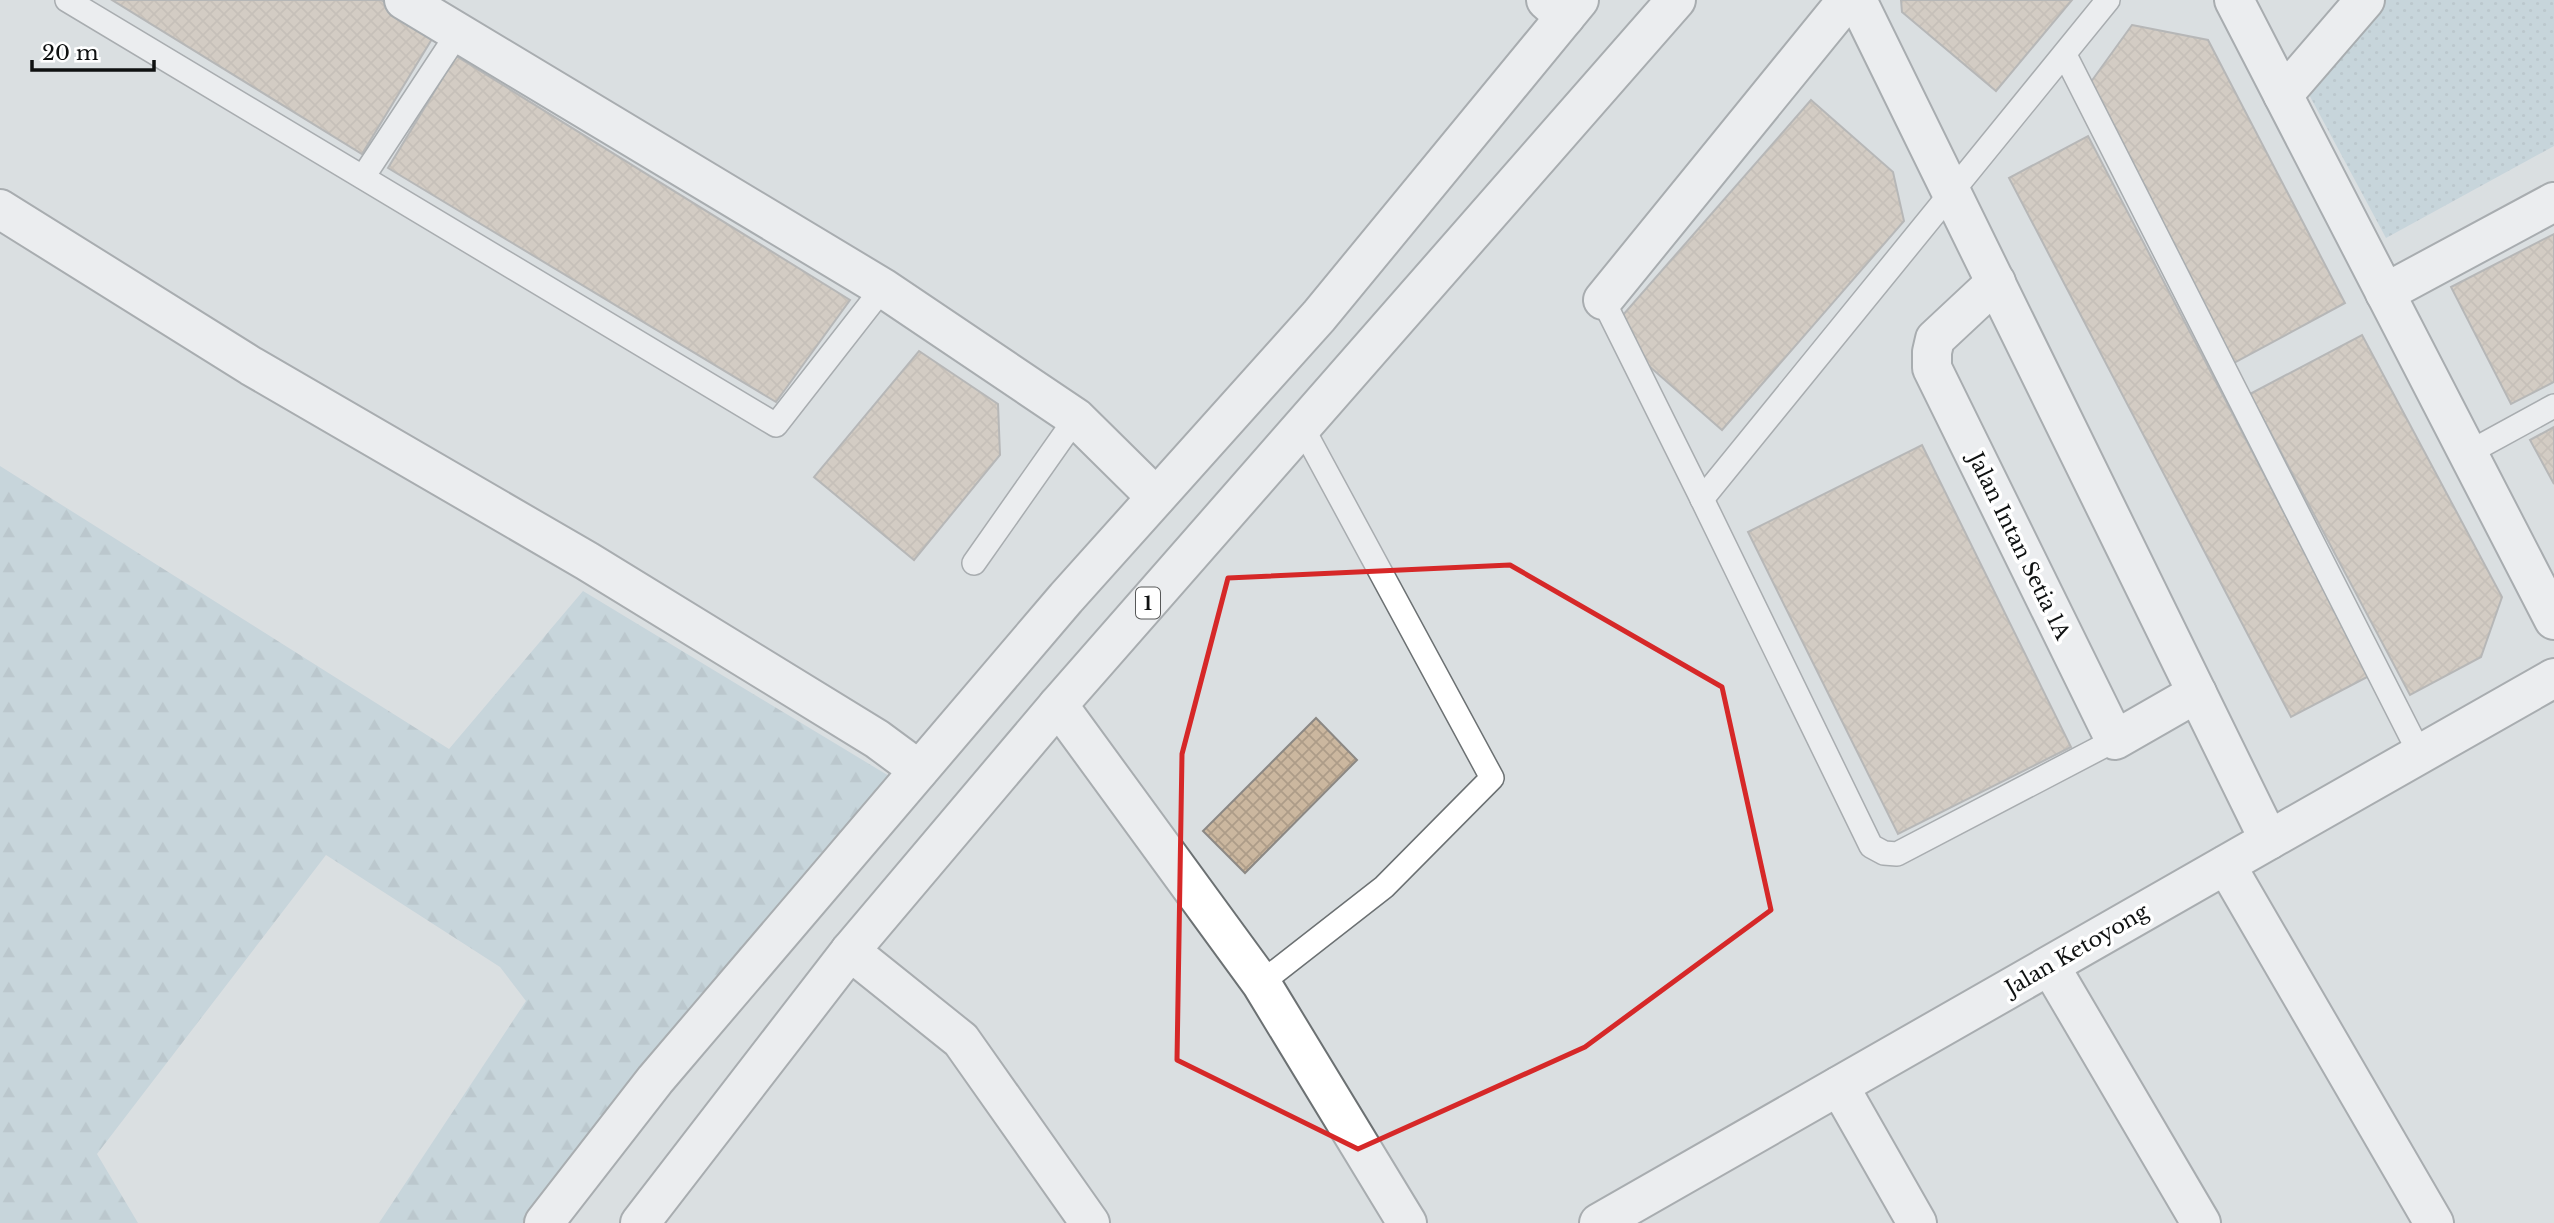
<svg xmlns="http://www.w3.org/2000/svg" width="2554" height="1223" viewBox="0 0 2554 1223" font-family="'Libre Baskerville',serif">
<style>
.grass{fill:url(#grass-dots)}
.forest{fill:url(#forest-firs)}
.building{fill:url(#building-cross-hatch);stroke:#8b8884;stroke-width:2}
.lines{fill:none;stroke-linecap:round;stroke-linejoin:round}
.lane-casing{stroke:#6c7173;stroke-width:26}
.street-casing{stroke:#6c7173;stroke-width:42}
.secondary-casing{stroke:#6c7173;stroke-width:42}
.primary-casing{stroke:#6c7173;stroke-width:42}
.lane{stroke:#fff;stroke-width:23}
.street{stroke:#fff;stroke-width:38}
.secondary{stroke:#fff;stroke-width:38}
.primary{stroke:#fff;stroke-width:38}
.marked{fill:none;stroke:#d62828;stroke-width:5;stroke-linejoin:round}
.labels{text-anchor:middle;stroke-width:7;stroke-linejoin:round;paint-order:stroke}
.shield{fill:#fff;stroke:#575858;stroke-width:2}
.shield-label{font-size:19px;font-weight:bold;fill:#0f1111}
.street-label{font-size:21px;fill:#0f1111;stroke:#fff}
</style>
<defs>
<pattern id="grass-dots" width="8" height="8" patternUnits="userSpaceOnUse" patternTransform="scale(1.75)"><rect width="8" height="8" fill="#afcad2"/><path d="M2 2h.1M6 6h.1" fill="none" stroke="#95acb3" stroke-width="1.8" stroke-linecap="round"/></pattern>
<pattern id="forest-firs" width="22" height="20" patternUnits="userSpaceOnUse" patternTransform="scale(1.75)"><rect width="22" height="20" fill="#afcad2"/><path d="M5 1l3.5 6h-7zM16 11l3.5 6h-7z" fill="#95acb3"/></pattern>
<pattern id="building-cross-hatch" width="8" height="8" patternUnits="userSpaceOnUse" patternTransform="scale(1.75)"><rect width="8" height="8" fill="#cbb79f"/><path d="M0 0l8 8M0 8l8-8" fill="none" stroke="#ad9c88"/></pattern>
</defs>
<rect width="100%" height="100%" fill="#dadfe1"/>
<path class="grass" d="M2384,0H2554V146L2386,238L2306,89Z"/>
<path class="forest" d="M0,466L449,749L583,591L899,782L531,1223H379L526,1001L500,967L326,855L97,1154L138,1223H0Z"/>
<g class="building">
<path d="M112,0H381L435,34L362,154Z"/>
<path d="M1901,0H2072L1996,91L1902,12Z"/>
<path d="M2132,25L2208,40L2345,303L2234,363L2088,86Z"/>
<path d="M456,56L850,300L776,402L388,168Z"/>
<path d="M1811,100L1893,172L1904,221L1722,430L1609,331Z"/>
<path d="M2088,136L2369,676L2291,717L2009,178Z"/>
<path d="M2554,234V382L2511,404L2451,287Z"/>
<path d="M2362,335L2502,597L2481,657L2410,695L2250,394Z"/>
<path d="M919,351L998,404L1000,455L914,560L814,477Z"/>
<path d="M2554,427V484L2530,440Z"/>
<path d="M1922,445L2071,747L1898,834L1748,532Z"/>
<path d="M1316,718L1357,760L1245,873L1203,831Z"/>
</g>
<g class="lines">
<defs>
<g id="lane">
<path d="M67,0L776,425L883,288"/>
<path d="M2065,55L2420,754"/>
<path d="M363,177L458,33"/>
<path d="M1603,300L1702,499L1871,846L1884,853L1897,854L2115,740"/>
<path d="M2468,453L2554,406"/>
<path d="M1702,499L2108,0"/>
<path d="M974,563L1076,418"/>
<path d="M1261,983L1384,887L1492,778L1302,427"/>
</g>
<g id="street">
<path d="M404,0L883,288L1076,418L1156,497"/>
<path d="M1546,0L1565,17"/>
<path d="M2234,0L2554,620"/>
<path d="M2283,95L2365,0"/>
<path d="M0,209L251,366L587,561L877,739L919,770"/>
<path d="M1996,282L1935,339L1932,352V368L2115,740L2197,693"/>
<path d="M2385,293L2554,202"/>
<path d="M1603,300L1847,0"/>
<path d="M1058,705L1261,983L1407,1223"/>
<path d="M2226,865L2434,1223"/>
<path d="M850,951L961,1040L1090,1223"/>
<path d="M2050,966L2201,1223"/>
<path d="M1839,1086L1917,1223"/>
<path d="M1599,1223L2269,840"/>
</g>
<path id="secondary" d="M1857,0L2269,840L2554,678"/>
<g id="primary">
<path d="M544,1223L655,1080L1066,598L1319,316L1579,0"/>
<path d="M640,1223L850,951L1058,705L1676,0"/>
</g>
</defs>
<use href="#lane" class="lane-casing"/>
<use href="#street" class="street-casing"/>
<use href="#secondary" class="secondary-casing"/>
<use href="#primary" class="primary-casing"/>
<use href="#lane" class="lane"/>
<use href="#street" class="street"/>
<use href="#secondary" class="secondary"/>
<use href="#primary" class="primary"/>
</g>
<path d="M0 0H2554V1223H0ZM1510,565L1722,687L1771,910L1585,1047L1358,1149L1177,1060L1182,754L1228,578Z" fill="#dadfe1" fill-opacity=".55" fill-rule="evenodd"/>
<path class="marked" d="M1510,565L1722,687L1771,910L1585,1047L1358,1149L1177,1060L1182,754L1228,578Z"/>
<g class="labels">
<rect class="shield" x="1136" y="587.5" width="24" height="31" rx="5"/>
<g class="shield-label">
<text x="1148" y="610">1</text>
</g>
<g class="street-label">
<text transform="translate(2019 546) rotate(64)" y="7">Jalan Intan Setia 1A</text>
<text transform="translate(2077 950) rotate(-30)" y="7">Jalan Ketoyong</text>
</g>
</g>
<path d="M32 60v10h122v-10" fill="none" stroke="#0f1111" stroke-width="3.5"/>
<text x="42" y="60" font-size="21" fill="#0f1111" stroke="#ffffff" stroke-width="5" paint-order="stroke">20 m</text>
</svg>
